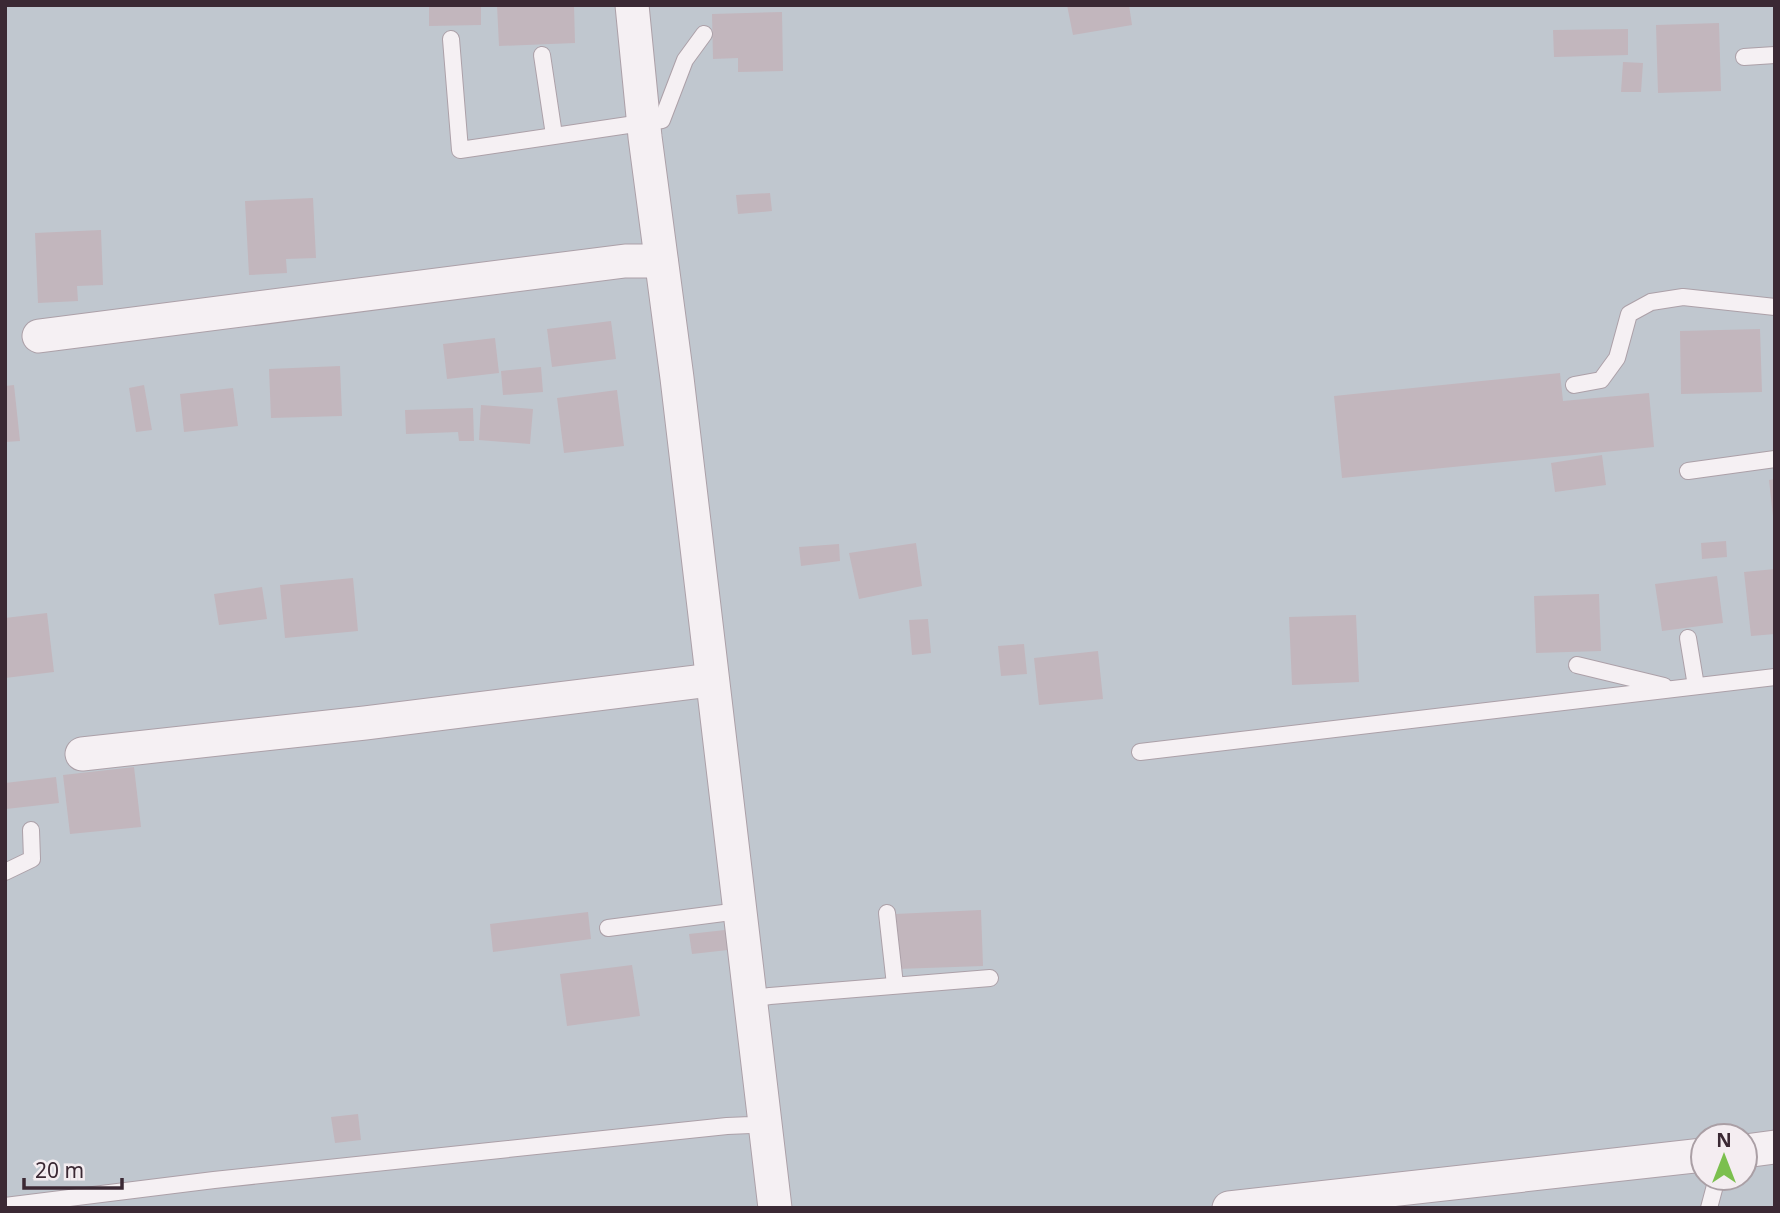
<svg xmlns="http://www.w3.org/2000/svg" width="1780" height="1213" viewBox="0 0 1780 1213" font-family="'Noto Sans',sans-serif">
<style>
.green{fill:#c0c7cf;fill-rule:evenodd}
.building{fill:#c2b6bd}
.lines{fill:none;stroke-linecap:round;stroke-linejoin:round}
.lane-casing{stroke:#aca0a8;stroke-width:18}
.street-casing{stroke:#aca0a8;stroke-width:35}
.lane{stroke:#f5f0f3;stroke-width:16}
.street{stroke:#f5f0f3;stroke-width:33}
</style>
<rect width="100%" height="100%" fill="#e6dee3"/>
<path class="green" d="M5,5H1775V1208H5ZM1703,1136H1745V1178H1703Z"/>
<g class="building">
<path d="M429,5H481V25L429,26Z"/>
<path d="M497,5H574L575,43L499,46Z"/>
<path d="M1067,5H1129L1132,25L1073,35Z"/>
<path d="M782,12L783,71L738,72V58L713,59L712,14Z"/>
<path d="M1719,23L1721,91L1658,93L1656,25Z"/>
<path d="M1628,29V55L1554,57L1553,30Z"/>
<path d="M1623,62L1643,63L1641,92H1621Z"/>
<path d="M770,193L772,211L738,214L736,195Z"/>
<path d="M313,198L316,258L286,259L287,273L249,275L245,201Z"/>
<path d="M101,230L103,285L77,286L78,301L38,303L35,233Z"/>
<path d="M611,321L616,359L552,367L547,329Z"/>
<path d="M1760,329L1762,392L1681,394L1680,331Z"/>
<path d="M495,338L499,373L447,379L443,344Z"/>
<path d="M340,366L342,416L271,418L269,369Z"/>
<path d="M541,367L543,392L503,395L501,371Z"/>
<path d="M1560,373L1563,401L1649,393L1654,447L1342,478L1334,396Z"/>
<path d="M14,385L20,441L5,442V386Z"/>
<path d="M144,385L152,430L136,432L129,388Z"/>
<path d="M233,388L238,426L184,432L180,394Z"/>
<path d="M617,390L624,446L564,453L557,398Z"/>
<path d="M481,405L533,409L530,444L479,440Z"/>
<path d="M473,408L474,441H459L458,432L406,434L405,410Z"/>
<path d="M1602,455L1606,485L1555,492L1551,463Z"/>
<path d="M1775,479V515L1773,516L1769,480Z"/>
<path d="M1726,541L1727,557L1702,559L1701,543Z"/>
<path d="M916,543L922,586L859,599L849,553Z"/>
<path d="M839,544L840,561L801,566L799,547Z"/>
<path d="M1775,569V634L1751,636L1744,572Z"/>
<path d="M1717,576L1723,623L1662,631L1655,584Z"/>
<path d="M353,578L358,631L285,638L280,585Z"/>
<path d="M262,587L267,619L219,625L214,594Z"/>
<path d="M1599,594L1601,651L1536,653L1534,596Z"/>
<path d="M47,613L54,672L5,678V618Z"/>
<path d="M1356,615L1359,682L1292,685L1289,617Z"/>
<path d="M928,619L931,653L912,655L909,620Z"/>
<path d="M1024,644L1027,674L1001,676L998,646Z"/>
<path d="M1098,651L1103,699L1039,705L1034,658Z"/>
<path d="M134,767L141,827L70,834L63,775Z"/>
<path d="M56,777L59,803L6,809L5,783Z"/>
<path d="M981,910L983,966L897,969L895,914Z"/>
<path d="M588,912L591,939L493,952L490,924Z"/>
<path d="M734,929L737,949L692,954L689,934Z"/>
<path d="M632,965L640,1016L567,1026L560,974Z"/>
<path d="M358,1114L361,1140L335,1143L331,1117Z"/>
</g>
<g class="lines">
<defs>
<g id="lane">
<path d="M451,39L460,150L662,120L685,60L704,34"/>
<path d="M542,55L554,135"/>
<path d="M1744,57L1775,55"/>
<path d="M1574,385L1601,380L1617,358L1629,314L1651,302L1683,297L1775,307"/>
<path d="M1688,471L1775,459"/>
<path d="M1688,638L1696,686"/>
<path d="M1577,665L1664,686"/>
<path d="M1140,752L1775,677"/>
<path d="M5,872L32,859L31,830"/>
<path d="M887,913L895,985"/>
<path d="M608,928L739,911"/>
<path d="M750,999L770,996L990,978"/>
<path d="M5,1206L214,1180L727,1126L751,1125L764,1121"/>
<path d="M1709,1208L1717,1178"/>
</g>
<g id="street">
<path d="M632,5L645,137L677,378L775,1208"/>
<path d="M39,336L625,261H661"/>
<path d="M82,754L365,723L711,680"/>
<path d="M1745,1151L1775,1147"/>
<path d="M1229,1208L1703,1155"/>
</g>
</defs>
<use href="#lane" class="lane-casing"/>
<use href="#street" class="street-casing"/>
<use href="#lane" class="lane"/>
<use href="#street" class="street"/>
</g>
<rect width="1780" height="1213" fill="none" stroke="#3b2934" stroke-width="14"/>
<g transform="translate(1724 1157)"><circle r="33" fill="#f4edf1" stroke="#aa9fa5" stroke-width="2"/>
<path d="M0-5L12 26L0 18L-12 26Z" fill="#7bbf4e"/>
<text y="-10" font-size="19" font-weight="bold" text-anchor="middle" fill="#3b2934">N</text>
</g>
<path d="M24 1178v10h98v-10" fill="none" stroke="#3b2934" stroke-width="3.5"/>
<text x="35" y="1178" font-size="21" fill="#3b2934" stroke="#f4edf1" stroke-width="5" paint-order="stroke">20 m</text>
</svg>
